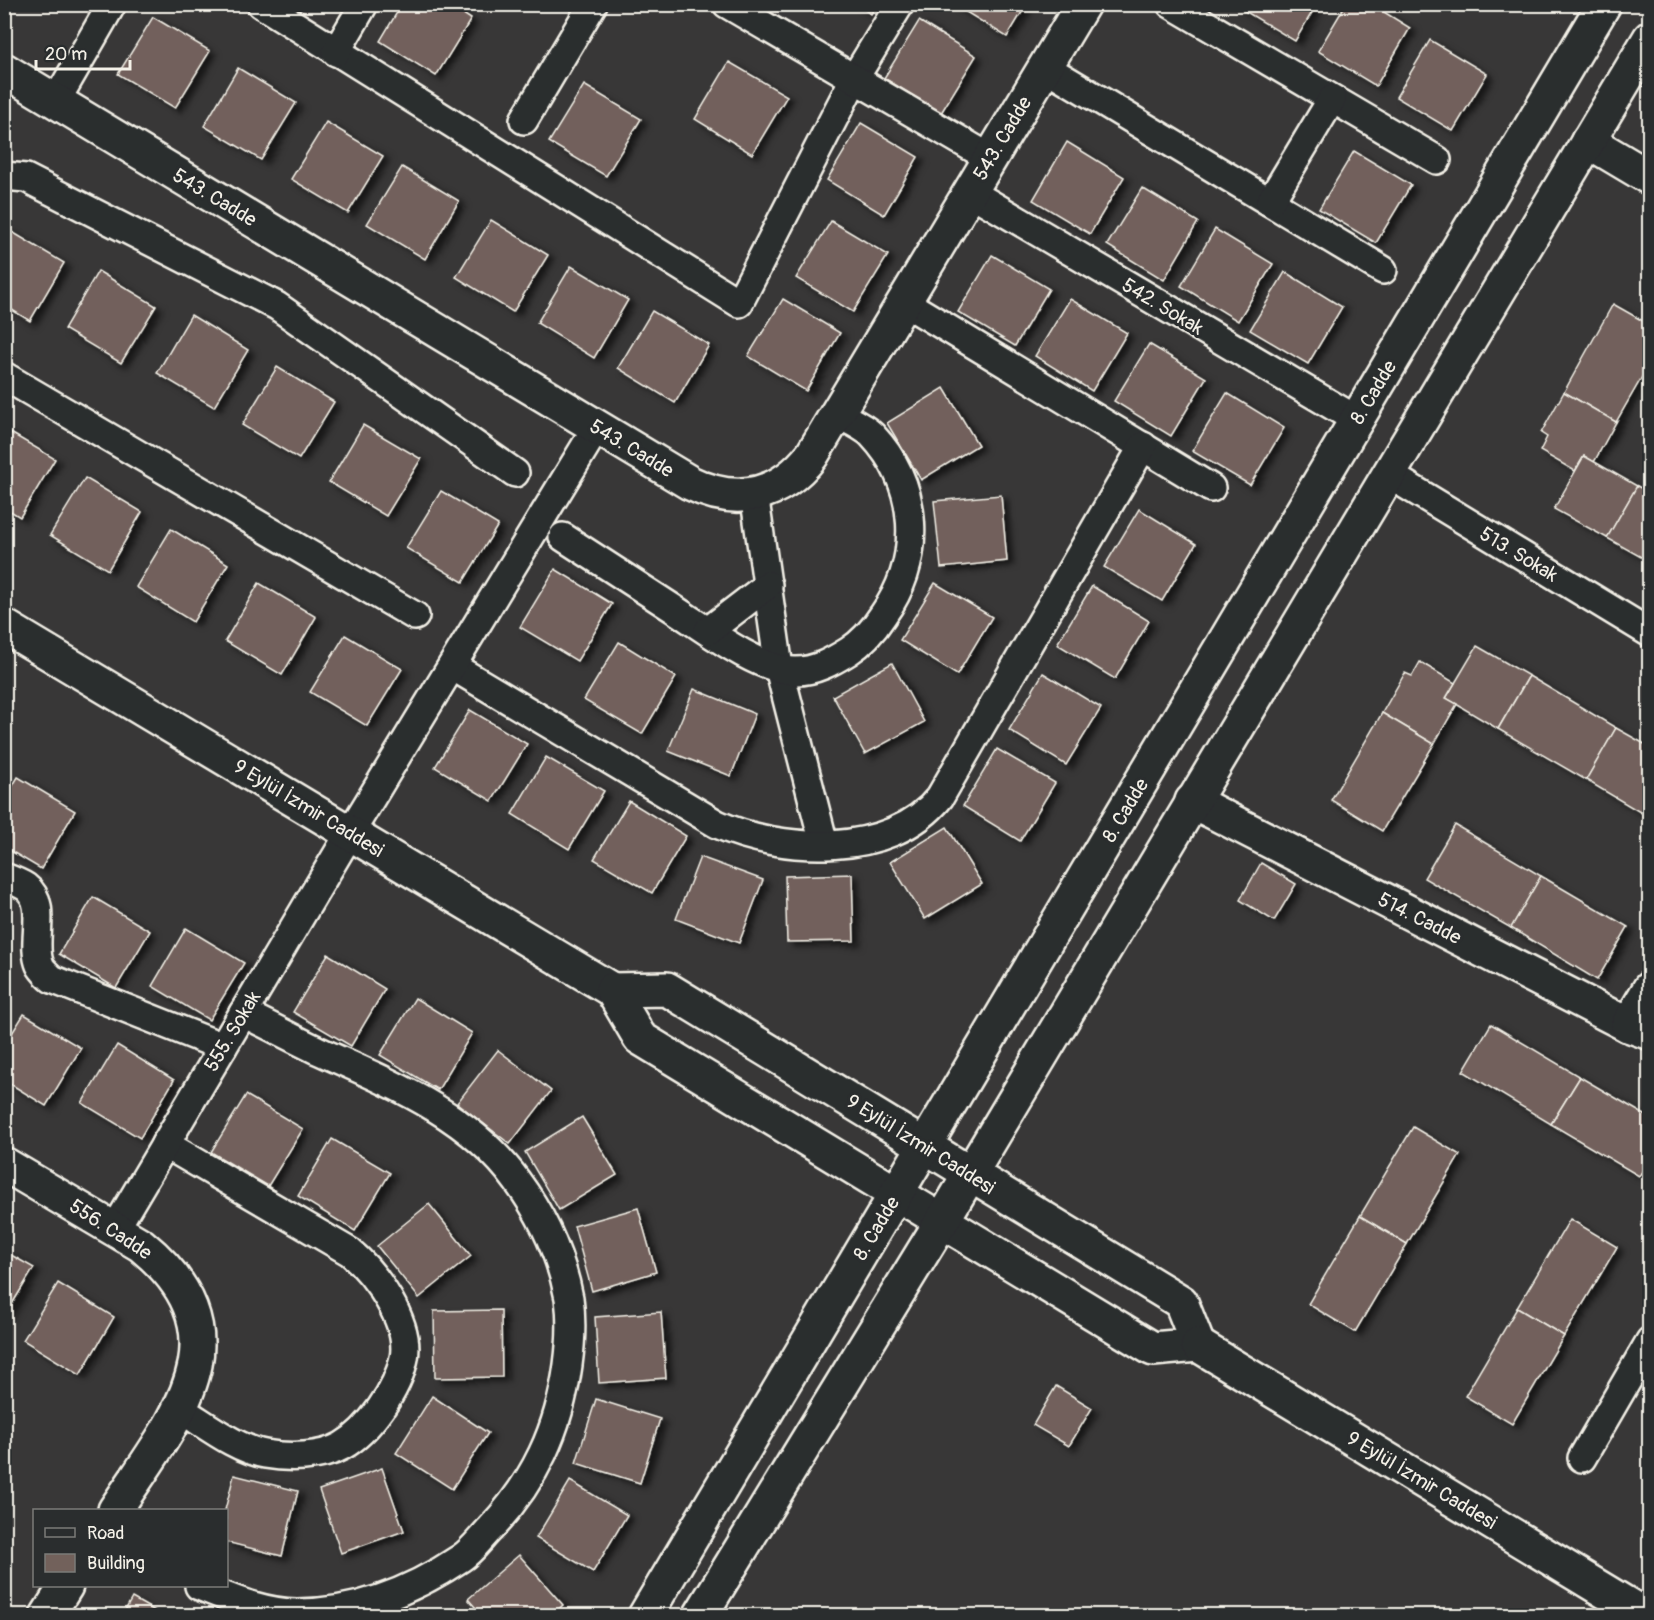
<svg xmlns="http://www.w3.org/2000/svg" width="1654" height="1620" viewBox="0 0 1654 1620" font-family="Pangolin,sans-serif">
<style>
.building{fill:#72615b;stroke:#f4f1e8;stroke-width:1.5;filter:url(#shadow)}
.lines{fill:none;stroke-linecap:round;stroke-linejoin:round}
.street-casing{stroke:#f4f1e8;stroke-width:32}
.secondary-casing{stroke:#f4f1e8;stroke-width:38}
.street{stroke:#2a2d2e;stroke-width:27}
.secondary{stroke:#2a2d2e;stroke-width:33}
.labels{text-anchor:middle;stroke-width:6;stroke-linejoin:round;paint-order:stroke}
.street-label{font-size:20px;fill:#f4f1e8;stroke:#2a2d2e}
</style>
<defs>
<filter id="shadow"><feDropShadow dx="6" dy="4" stdDeviation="3" flood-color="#0009"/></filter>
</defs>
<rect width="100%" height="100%" fill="#383737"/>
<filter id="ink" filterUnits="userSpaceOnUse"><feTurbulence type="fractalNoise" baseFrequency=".0167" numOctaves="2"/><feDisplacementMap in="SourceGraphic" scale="12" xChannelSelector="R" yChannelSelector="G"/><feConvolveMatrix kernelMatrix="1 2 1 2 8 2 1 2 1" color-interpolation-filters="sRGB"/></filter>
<g filter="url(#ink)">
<g class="building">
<path d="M402,4H448L471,19L436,76L380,41Z"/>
<path d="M856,4H877L871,14Z"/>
<path d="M953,4H1027L1007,37Z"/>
<path d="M1240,4H1317L1295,41L1238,7Z"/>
<path d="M1346,4H1371L1410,28L1376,86L1318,51Z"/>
<path d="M153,17L210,51L175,108L118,74Z"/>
<path d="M919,21L976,56L941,113L884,78Z"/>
<path d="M1430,40L1487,74L1453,131L1396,97Z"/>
<path d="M729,62L787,96L752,154L695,119Z"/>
<path d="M238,68L296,103L261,160L204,126Z"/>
<path d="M584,85L641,119L606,176L549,142Z"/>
<path d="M326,122L383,156L348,213L291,179Z"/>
<path d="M861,123L918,157L884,215L827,180Z"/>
<path d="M1067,142L1124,177L1090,234L1033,200Z"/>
<path d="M1354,151L1411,185L1376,243L1319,209Z"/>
<path d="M402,167L459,201L425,259L367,224Z"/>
<path d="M1142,188L1198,222L1164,280L1107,245Z"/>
<path d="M491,220L548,255L513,312L456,277Z"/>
<path d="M831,221L888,255L853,312L796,278Z"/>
<path d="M7,229L64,263L30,321L4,305V234Z"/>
<path d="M1215,229L1273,264L1238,321L1181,286Z"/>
<path d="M992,255L1049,289L1015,346L958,312Z"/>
<path d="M571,266L628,300L594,358L537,323Z"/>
<path d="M98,271L156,306L121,363L64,329Z"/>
<path d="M1285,272L1342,307L1308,364L1250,330Z"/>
<path d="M783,299L840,333L806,391L748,356Z"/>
<path d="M1070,299L1127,333L1092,391L1035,356Z"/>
<path d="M1613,304L1650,325V363L1616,422L1564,392Z"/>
<path d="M652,311L709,345L675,403L618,368Z"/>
<path d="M191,315L248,350L214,407L157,373Z"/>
<path d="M1149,344L1206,378L1171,436L1114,401Z"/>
<path d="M277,367L334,402L299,459L242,425Z"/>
<path d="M944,388L978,445L921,480L887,423Z"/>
<path d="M1564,392L1616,422L1594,462L1584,456L1575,471L1540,451L1547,437L1541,433Z"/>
<path d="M1227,393L1284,428L1250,485L1192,451Z"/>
<path d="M363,425L421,459L386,516L329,482Z"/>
<path d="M4,429L55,459L20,517L4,507Z"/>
<path d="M1584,456L1637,486L1607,538L1554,509Z"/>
<path d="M85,478L142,512L108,570L50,535Z"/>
<path d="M1637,486L1650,493V562L1607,538Z"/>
<path d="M441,491L498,525L463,582L406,548Z"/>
<path d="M1001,495L1007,561L941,568L934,501Z"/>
<path d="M1139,509L1196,544L1162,601L1104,567Z"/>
<path d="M171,529L228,564L193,622L136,587Z"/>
<path d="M555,569L612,604L577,661L520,627Z"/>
<path d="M259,583L316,617L282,675L225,641Z"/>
<path d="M935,583L992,617L957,675L900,640Z"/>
<path d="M1092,586L1149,621L1115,679L1057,644Z"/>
<path d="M345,635L402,669L367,726L310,692Z"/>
<path d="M619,642L676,677L642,734L584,700Z"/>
<path d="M1477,646L1529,676L1498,729L1446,698Z"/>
<path d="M1420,662L1455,683L1446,698L1457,704L1434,744L1382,713L1405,673L1412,676Z"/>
<path d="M892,663L924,722L865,754L833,696Z"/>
<path d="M1043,673L1101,708L1066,765L1009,730Z"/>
<path d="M1529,676L1616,728L1586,780L1498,729Z"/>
<path d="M694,689L755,714L731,776L668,751Z"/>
<path d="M470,710L527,744L492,801L435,767Z"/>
<path d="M1382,713L1434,744L1382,831L1331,800Z"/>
<path d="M1616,728L1650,747V818L1586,780Z"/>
<path d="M997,749L1055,783L1020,841L963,806Z"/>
<path d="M546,757L604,791L569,849L512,814Z"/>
<path d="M18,777L75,811L41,869L4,847V800Z"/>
<path d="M629,801L686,836L652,893L594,859Z"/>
<path d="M1455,825L1541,876L1511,928L1424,878Z"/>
<path d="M947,827L982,884L925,919L890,862Z"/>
<path d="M700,857L763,880L739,943L676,919Z"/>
<path d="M1261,863L1296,884L1274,921L1240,900Z"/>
<path d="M852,874L854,941L787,942L785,876Z"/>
<path d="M1541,876L1628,927L1597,980L1511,928Z"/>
<path d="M93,897L150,931L116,988L59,954Z"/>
<path d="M186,928L244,963L209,1020L152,986Z"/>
<path d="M328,954L385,989L351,1046L293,1012Z"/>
<path d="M415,998L472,1033L438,1090L380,1055Z"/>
<path d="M24,1014L81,1048L46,1106L4,1080V1046Z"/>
<path d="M1491,1024L1580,1077L1551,1124L1463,1071Z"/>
<path d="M117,1045L174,1080L140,1138L82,1103Z"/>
<path d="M498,1050L551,1091L510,1144L457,1103Z"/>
<path d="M1580,1077L1650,1118V1160L1639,1176L1551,1124Z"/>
<path d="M246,1095L303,1129L268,1186L211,1152Z"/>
<path d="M582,1117L617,1175L559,1210L525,1152Z"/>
<path d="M1413,1127L1460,1155L1407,1244L1360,1216Z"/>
<path d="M332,1139L390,1173L355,1231L298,1196Z"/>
<path d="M429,1204L471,1256L419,1298L377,1246Z"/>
<path d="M638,1208L656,1272L592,1291L574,1226Z"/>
<path d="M1360,1216L1407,1244L1355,1332L1308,1304Z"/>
<path d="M1570,1219L1617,1247L1564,1336L1517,1308Z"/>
<path d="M4,1251L34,1268L4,1317Z"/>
<path d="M58,1283L114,1317L80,1375L23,1340Z"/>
<path d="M1517,1308L1564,1336L1512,1424L1465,1396Z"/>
<path d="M501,1310L502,1377L435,1378L434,1311Z"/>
<path d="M661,1312L666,1378L599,1383L595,1317Z"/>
<path d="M1056,1386L1092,1408L1069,1446L1033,1425Z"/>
<path d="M432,1396L488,1433L452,1489L396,1453Z"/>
<path d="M596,1399L660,1419L640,1483L576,1463Z"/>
<path d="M382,1468L404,1531L341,1553L319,1490Z"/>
<path d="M234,1475L298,1491L282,1556L226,1542V1510H225Z"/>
<path d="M570,1481L627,1515L593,1572L536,1538Z"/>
<path d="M519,1555L563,1605L551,1616H483L468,1599Z"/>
<path d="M132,1598L164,1616H122Z"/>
</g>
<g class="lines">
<defs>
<g id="street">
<path d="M261,4L739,303L854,79L900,4"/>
<path d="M727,4L990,158"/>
<path d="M1171,4L1437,160"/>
<path d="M336,52L364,4"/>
<path d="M1045,67L1383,270"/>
<path d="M56,101L112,4"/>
<path d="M524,120L593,4"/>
<path d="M4,176L26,178L277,306L515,473"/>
<path d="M970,192L1357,420"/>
<path d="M1270,202L1332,99"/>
<path d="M904,302L1211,488"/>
<path d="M4,376L415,616"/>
<path d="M1388,474L1650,633"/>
<path d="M754,493L779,668L824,844"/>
<path d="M563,537C600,561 637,585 674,609C705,629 757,669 794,671C814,672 833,661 849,651C863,642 874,629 883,615C923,559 920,486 872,435C863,426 848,420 837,414"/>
<path d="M708,631L768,585"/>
<path d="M452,666L717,824C781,853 891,859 940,797L1143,446"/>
<path d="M4,877C12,880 20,883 26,887C49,904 30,942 40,965C42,970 48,975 52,979L223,1047"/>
<path d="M165,1144L350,1252C375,1273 411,1323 404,1358C398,1389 369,1431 342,1446C321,1458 288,1458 265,1454C236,1449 205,1424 180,1409"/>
<path d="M115,1229L350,833L597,427"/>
<path d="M1582,1458L1650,1341"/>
<path d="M199,1586C230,1598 263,1613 297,1613C357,1613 412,1591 461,1558C472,1551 481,1538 490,1529C535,1481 559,1430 568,1365C571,1343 572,1319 569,1298C561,1256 542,1215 517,1181C469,1114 390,1083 317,1050C292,1038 268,1025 243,1013"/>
</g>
<g id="secondary">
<path d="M4,70L690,483C737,506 780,496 812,455L1083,4"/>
<path d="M1588,141L1650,178"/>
<path d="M4,626L612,990"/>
<path d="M1192,801L1628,1025L1650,1033"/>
<path d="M667,989L1181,1302L1198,1345L1153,1349L640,1038L612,990Z"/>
<path d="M1628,1025L1650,988"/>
<path d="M4,1164L141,1245C252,1336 174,1420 115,1510"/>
<path d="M1198,1345L1646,1616"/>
<path d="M47,1616L66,1586"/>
<path d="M645,1616L1604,4"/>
<path d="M700,1616L942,1221L1650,38"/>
</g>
</defs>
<use href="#street" class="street-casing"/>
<use href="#secondary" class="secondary-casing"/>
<use href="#street" class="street"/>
<use href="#secondary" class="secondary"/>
</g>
</g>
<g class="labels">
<g class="street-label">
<text transform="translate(1002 138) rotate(-59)" y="7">543. Cadde</text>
<text transform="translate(215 197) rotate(31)" y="7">543. Cadde</text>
<text transform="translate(1163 306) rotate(31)" y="7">542. Sokak</text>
<text transform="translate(1373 392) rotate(-59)" y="7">8. Cadde</text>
<text transform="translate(632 448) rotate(31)" y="7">543. Cadde</text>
<text transform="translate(1519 554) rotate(31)" y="7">513. Sokak</text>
<text transform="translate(309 808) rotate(31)" y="7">9 Eylül İzmir Caddesi</text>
<text transform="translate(1125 810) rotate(-59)" y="7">8. Cadde</text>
<text transform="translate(1420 918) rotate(27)" y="7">514. Cadde</text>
<text transform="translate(232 1031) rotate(-59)" y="7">555. Sokak</text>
<text transform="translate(921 1144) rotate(32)" y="7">9 Eylül İzmir Caddesi</text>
<text transform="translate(876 1228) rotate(-59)" y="7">8. Cadde</text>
<text transform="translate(111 1229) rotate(33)" y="7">556. Cadde</text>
<text transform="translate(1422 1480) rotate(31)" y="7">9 Eylül İzmir Caddesi</text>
</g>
</g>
<rect width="1654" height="1620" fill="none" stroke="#2a2d2e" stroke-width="24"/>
<rect x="12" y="12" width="1630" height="1596" fill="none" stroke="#f4f1e8" stroke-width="2" filter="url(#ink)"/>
<rect x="33" y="1509" width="195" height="78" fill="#2a2d2e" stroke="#7b7b78" stroke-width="1.5"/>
<rect x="45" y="1528" width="30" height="9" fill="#2a2d2e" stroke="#7b7b78" stroke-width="1.5"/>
<text x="87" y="1539" font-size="18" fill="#f4f1e8">Road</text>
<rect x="45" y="1554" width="30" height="18" fill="#72615b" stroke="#7b7b78" stroke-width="1.5"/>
<text x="87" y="1569" font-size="18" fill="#f4f1e8">Building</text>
<path d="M36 60v9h94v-9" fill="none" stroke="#f4f1e8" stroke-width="3"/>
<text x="45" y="60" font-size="18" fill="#f4f1e8" stroke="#2a2d2e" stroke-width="4.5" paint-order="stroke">20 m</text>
</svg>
